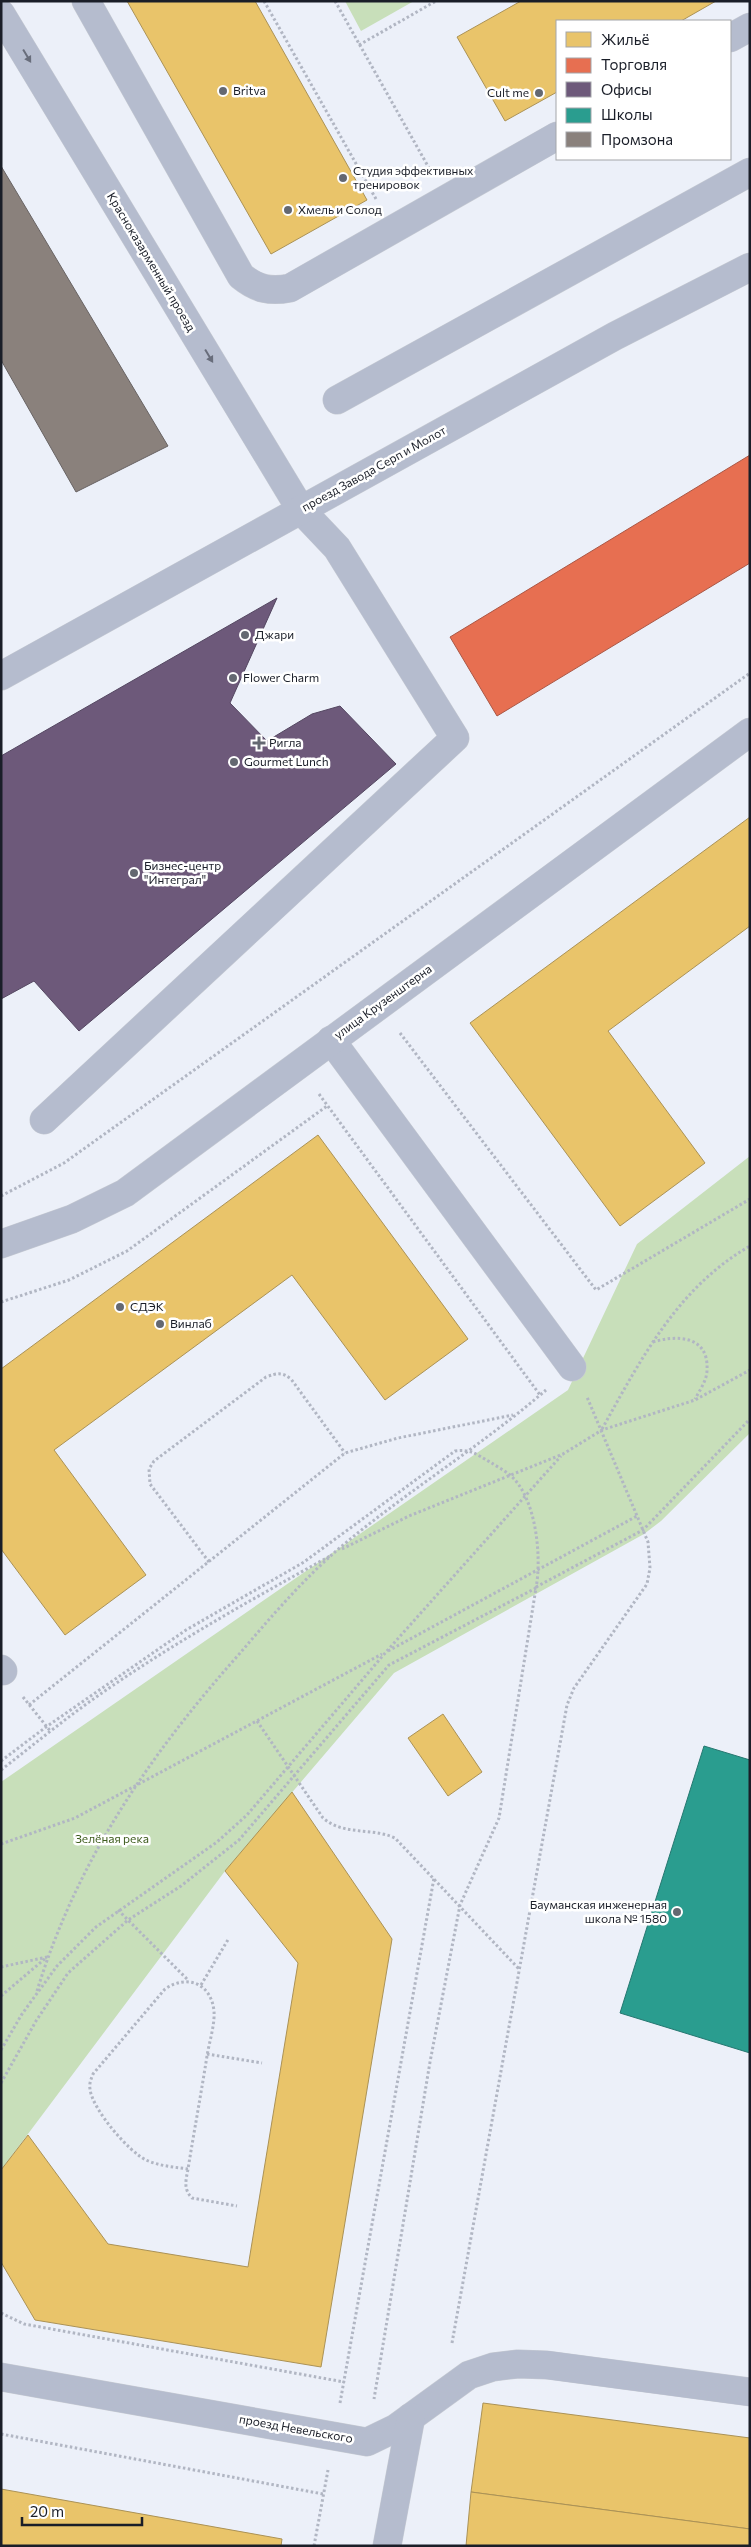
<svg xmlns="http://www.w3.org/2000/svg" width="751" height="2547" viewBox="0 0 751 2547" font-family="Commissioner,sans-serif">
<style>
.green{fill:#c8dfba}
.homes{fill:#e9c46a;stroke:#ab9256}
.shops{fill:#e76f51;stroke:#aa5745}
.offices{fill:#6d597a;stroke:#544761}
.schools{fill:#2a9d8f;stroke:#257770}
.industry{fill:#8a817c;stroke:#686363}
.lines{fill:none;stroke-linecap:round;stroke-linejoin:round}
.minor-casing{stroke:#c7cbd3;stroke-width:29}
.path{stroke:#b1b6c3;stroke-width:3;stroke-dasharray:2.5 2.5;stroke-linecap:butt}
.minor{stroke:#b5bcce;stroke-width:28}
.oneway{fill:#686d7b}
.poi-dot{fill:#646871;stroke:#fff;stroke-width:2}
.labels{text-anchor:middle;stroke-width:5;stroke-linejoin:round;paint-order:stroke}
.poi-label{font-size:12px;fill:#1a1e28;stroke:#fff;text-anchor:start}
.street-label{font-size:12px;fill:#1a1e28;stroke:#fff}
.park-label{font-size:12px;fill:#3f5d1e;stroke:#fff}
</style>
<rect width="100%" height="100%" fill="#ecf0f9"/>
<g class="green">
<path d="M345,1H414L361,31Z"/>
<path d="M750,1156V1433L661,1521L644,1534L394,1673L225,1871L1,2170V1782L568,1390L637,1244Z"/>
</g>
<g class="homes">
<path d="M127,1H255L367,200L271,254Z"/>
<path d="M521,1H716L681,21H557V92L505,121L457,37Z"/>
<path d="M750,817V926L608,1031L705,1163L620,1226L470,1023Z"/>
<path d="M318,1135L468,1339L385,1400L292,1275L54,1450L146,1575L65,1635L1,1549V1369Z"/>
<path d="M443,1714L482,1772L448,1796L408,1738Z"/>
<path d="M292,1792L392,1939L321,2367L35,2320L1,2262V2170L28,2135L108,2244L248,2267L298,1963L225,1871Z"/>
<path d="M483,2403L750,2438V2529L471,2492Z"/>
<path d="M1,2489L282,2539L281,2546H1Z"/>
<path d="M471,2492L750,2529V2546H466Z"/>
</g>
<path class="shops" d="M750,455V563L497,716L450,637Z"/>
<path class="offices" d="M277,598L230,703L267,741L312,714L340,706L396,764L79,1031L34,981L1,999V756Z"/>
<path class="schools" d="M704,1746L750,1760V2053L620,2013Z"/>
<path class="industry" d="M1,166L168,446L76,492L1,360Z"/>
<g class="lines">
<defs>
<g id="minor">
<path d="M86,1L241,276C257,289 270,292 290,288L557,136"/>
<path d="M1,14L301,510L337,548L455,738L44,1120"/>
<path d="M730,38L750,27"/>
<path d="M337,400L750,172"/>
<path d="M1,676L615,336L750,267"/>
<path d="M331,1040L572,1367"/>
<path d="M1,1244L72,1219L125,1193L750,732"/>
<path d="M1,1669L3,1671"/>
<path d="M1,2377L367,2442L396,2428L469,2375L493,2367L518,2364L547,2365L750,2392"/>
<path d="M387,2546L411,2417"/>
</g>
</defs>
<use href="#minor" class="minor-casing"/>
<g class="path">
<path d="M264,1L376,199"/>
<path d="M335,1L429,168"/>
<path d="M359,45L436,1"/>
<path d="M400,1033L596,1290L750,1199"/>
<path d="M319,1094L540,1395"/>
<path d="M1,1196L64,1163L750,673"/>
<path d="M1,1302L69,1280L127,1251L327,1106"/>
<path d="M653,1342C676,1335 709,1335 707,1370C707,1380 700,1390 695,1399"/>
<path d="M602,1429C641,1359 678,1287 750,1246"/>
<path d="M342,1549L409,1516L563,1454L602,1430L695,1400L750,1370"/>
<path d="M209,1562L150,1484L149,1469L154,1461L266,1377C277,1373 282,1372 291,1379L345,1453"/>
<path d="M536,1587L643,1530L750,1419"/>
<path d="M388,1651L637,1516"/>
<path d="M23,1697L51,1732"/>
<path d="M29,1705L345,1453L398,1438L513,1415"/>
<path d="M257,1721L323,1818C344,1836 371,1827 395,1838L519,1969"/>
<path d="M1,1761L46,1727L186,1630L304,1562L455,1451C472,1449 475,1454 490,1462C496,1466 504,1470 510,1475C536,1497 542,1556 536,1588"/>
<path d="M1,1770C32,1746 61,1722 92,1700C168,1646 249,1601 330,1556"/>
<path d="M1,1844L75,1818L382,1654"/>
<path d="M118,1910L188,1980"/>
<path d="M1,1967L47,1957"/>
<path d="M201,1985L229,1938"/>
<path d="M37,1991C77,1860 151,1753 241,1652C270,1618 301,1582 335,1552C402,1494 479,1448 546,1390"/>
<path d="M1,1996L47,1957"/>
<path d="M1,2050L22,2014L57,1966L96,1927L217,1842L247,1815L386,1652L561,1456"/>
<path d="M207,2054L262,2063"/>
<path d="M1,2083L36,2021L68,1973L128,1920L181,1886L239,1840L389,1665L536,1588L499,1818L460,1905L430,2062L374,2399"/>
<path d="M188,2169C174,2167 159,2166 146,2160C129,2152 92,2109 90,2089C89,2084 91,2079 93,2074L165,1989C187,1974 211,1983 214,2011C215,2025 209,2043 207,2056C201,2094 194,2132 188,2169C186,2180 183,2189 192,2198L237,2206"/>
<path d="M1,2313L24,2324L344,2382"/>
<path d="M452,2343L567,1705L574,1688L647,1584L650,1568L648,1542L587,1397"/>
<path d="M340,2403L434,1878"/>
<path d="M1,2434L323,2494"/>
<path d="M314,2546L328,2470"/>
</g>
<use href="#minor" class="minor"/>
</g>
<defs><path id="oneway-solid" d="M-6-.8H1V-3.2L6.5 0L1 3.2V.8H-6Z" transform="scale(1.25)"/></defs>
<g class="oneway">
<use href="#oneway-solid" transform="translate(27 56) rotate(59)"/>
<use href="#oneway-solid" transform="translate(209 356) rotate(59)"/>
</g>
<g class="poi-dot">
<circle cx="223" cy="91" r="5"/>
<circle cx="539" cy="93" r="5"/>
<circle cx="343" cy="178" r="5"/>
<circle cx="288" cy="210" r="5"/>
<circle cx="245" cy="635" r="5"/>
<circle cx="233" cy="678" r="5"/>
<path d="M256.5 735.5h5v5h5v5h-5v5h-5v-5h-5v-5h5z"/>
<circle cx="234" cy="762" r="5"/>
<circle cx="134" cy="873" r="5"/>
<circle cx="120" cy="1307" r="5"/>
<circle cx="160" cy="1324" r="5"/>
<circle cx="677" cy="1912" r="5"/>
</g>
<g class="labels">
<g class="poi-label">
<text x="233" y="95">Britva</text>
<text x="529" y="97" text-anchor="end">Cult me</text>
<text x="353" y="175">Студия эффективных<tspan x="353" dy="14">тренировок</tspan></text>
<text x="298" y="214">Хмель и Солод</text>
<text x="255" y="639">Джари</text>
<text x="243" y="682">Flower Charm</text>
<text x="269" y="747">Ригла</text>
<text x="244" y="766">Gourmet Lunch</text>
<text x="144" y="870">Бизнес-центр<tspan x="144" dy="14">"Интеграл"</tspan></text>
<text x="130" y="1311">СДЭК</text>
<text x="170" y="1328">Винлаб</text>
<text x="667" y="1909" text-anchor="end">Бауманская инженерная<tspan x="667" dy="14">школа № 1580</tspan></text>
</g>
<g class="street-label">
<text transform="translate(151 262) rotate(59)" y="4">Красноказарменный проезд</text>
<text transform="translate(374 469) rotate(-29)" y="4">проезд Завода Серп и Молот</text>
<text transform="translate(383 1002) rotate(-36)" y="4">улица Крузенштерна</text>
<text transform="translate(296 2429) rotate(10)" y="4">проезд Невельского</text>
</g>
<g class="park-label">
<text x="112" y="1843">Зелёная река</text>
</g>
</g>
<rect width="751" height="2547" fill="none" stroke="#1a1e28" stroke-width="5"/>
<rect x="556" y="20" width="175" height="140" fill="#ffffff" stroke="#a3a5a9"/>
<rect x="566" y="32" width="25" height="15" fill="#e9c46a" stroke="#a3a5a9"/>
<text x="601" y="45" font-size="15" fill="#1a1e28">Жильё</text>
<rect x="566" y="58" width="25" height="15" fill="#e76f51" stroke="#a3a5a9"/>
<text x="601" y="70" font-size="15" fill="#1a1e28">Торговля</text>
<rect x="566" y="82" width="25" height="15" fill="#6d597a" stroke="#a3a5a9"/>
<text x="601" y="95" font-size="15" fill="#1a1e28">Офисы</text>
<rect x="566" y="108" width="25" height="15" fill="#2a9d8f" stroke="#a3a5a9"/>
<text x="601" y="120" font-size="15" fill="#1a1e28">Школы</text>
<rect x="566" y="132" width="25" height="15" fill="#8a817c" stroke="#a3a5a9"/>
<text x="601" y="145" font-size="15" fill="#1a1e28">Промзона</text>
<path d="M22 2517v8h120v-8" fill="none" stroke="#1a1e28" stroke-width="2.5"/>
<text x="30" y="2517" font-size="15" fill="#1a1e28" stroke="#ffffff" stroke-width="4" paint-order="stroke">20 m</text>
</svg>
